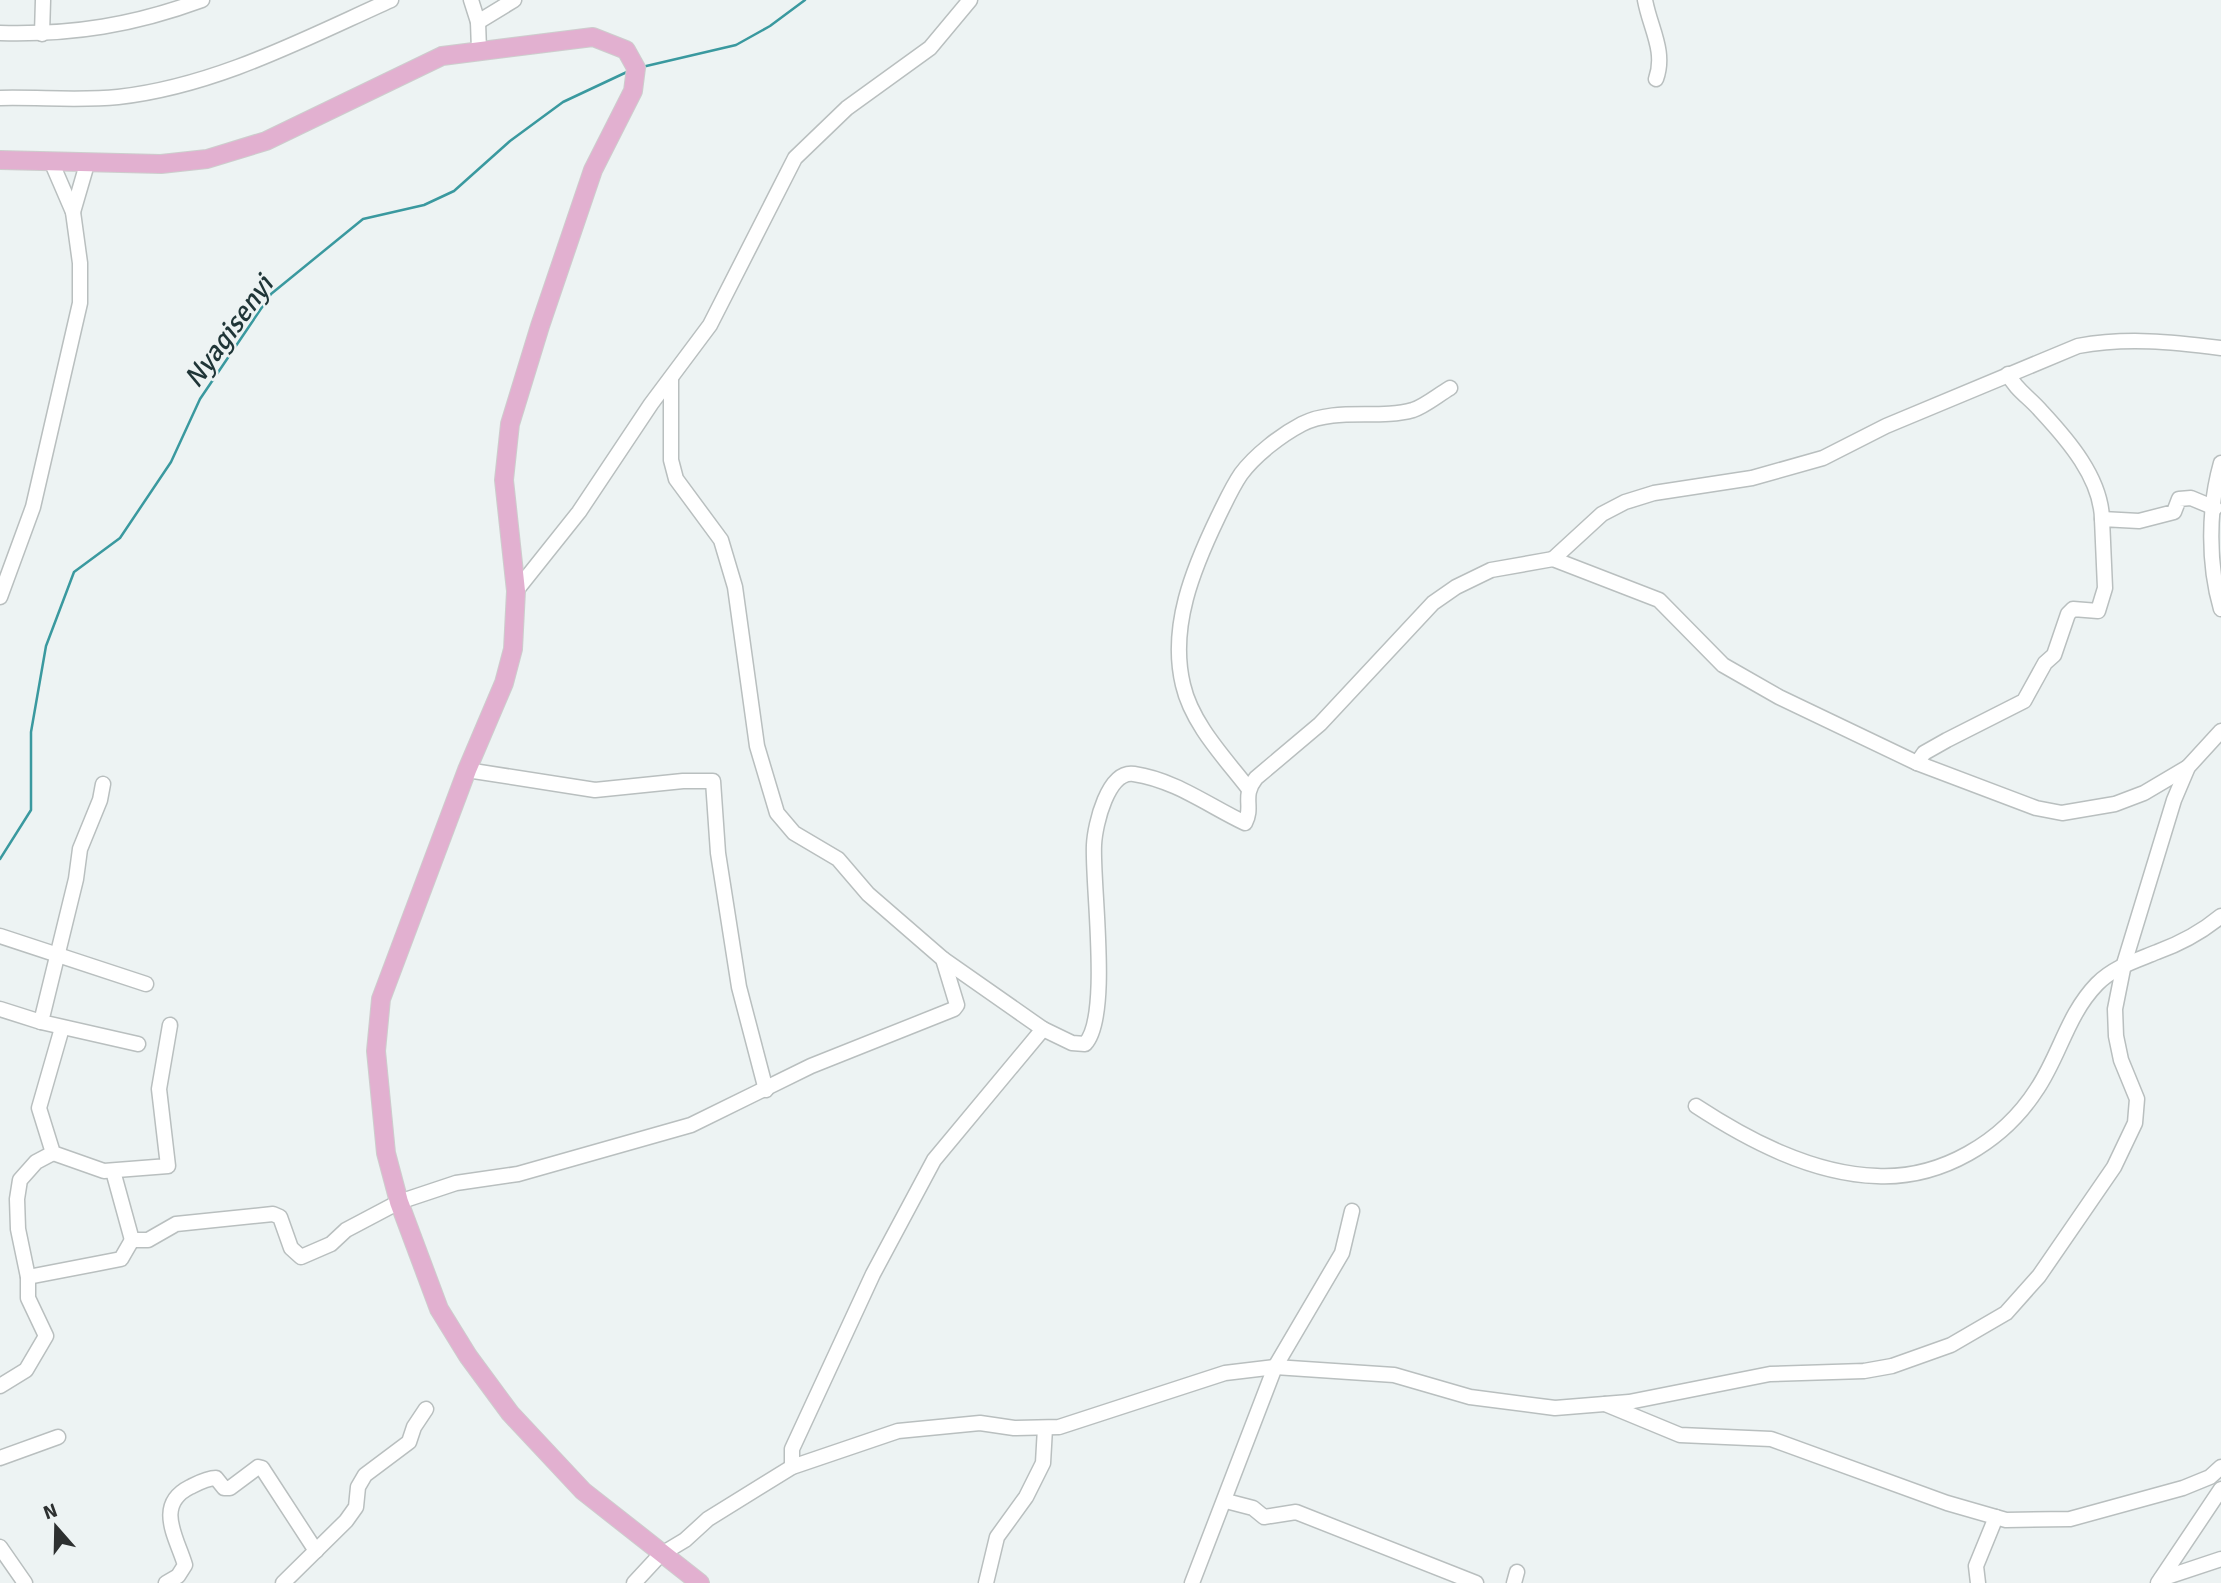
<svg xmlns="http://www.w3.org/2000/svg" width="2221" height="1583" viewBox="0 0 2221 1583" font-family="Signika,sans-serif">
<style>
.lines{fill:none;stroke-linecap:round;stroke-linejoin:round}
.stream{stroke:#3a999f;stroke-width:2.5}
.minor-casing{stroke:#b9bfbf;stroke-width:17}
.major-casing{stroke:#cdcdcd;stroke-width:20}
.minor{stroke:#fff;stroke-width:14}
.major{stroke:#e2b0d0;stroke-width:18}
.labels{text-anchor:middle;stroke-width:5;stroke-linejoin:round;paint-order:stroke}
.water-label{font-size:28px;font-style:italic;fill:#1f3537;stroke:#edf3f3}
</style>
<rect width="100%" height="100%" fill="#edf3f3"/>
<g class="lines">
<g class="stream">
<path d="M642,67L736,45L770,26L805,0"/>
<path d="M0,859L31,810V732L46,646L74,572L120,538L171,462L200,399L271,294L363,219L424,205L454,191L510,141L563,102L629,71"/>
</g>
<defs>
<g id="minor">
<path d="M471,0L478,22L479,50"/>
<path d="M1645,0C1650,28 1666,51 1656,79"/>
<path d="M478,22L514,0"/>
<path d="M0,33C73,35 134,25 202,0"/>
<path d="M42,34L43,0"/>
<path d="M0,98C39,97 80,101 118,97C216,86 304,39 391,0"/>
<path d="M73,212L87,164"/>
<path d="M2008,374C2015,389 2030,398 2041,411C2068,440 2101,478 2102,519"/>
<path d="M2221,463C2208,509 2208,564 2221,609"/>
<path d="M1553,559L1602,514L1625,502L1654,493L1752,478L1823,458L1886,426L2078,346C2127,337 2172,342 2221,348"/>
<path d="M516,591L579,512L651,404L710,325L795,158L847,108L930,48L970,0"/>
<path d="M0,597L33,507L80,303V263L73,212L51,161"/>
<path d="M1917,763L1924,753L1947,740L2024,701L2045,663L2054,655L2068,614L2073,609L2098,611L2105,588L2102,519L2139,521L2174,512L2179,499L2191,498L2215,508"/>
<path d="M467,770L595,790L683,781H713L718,853L739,987L766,1090"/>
<path d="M103,784L100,800L80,849L76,879L41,1022L138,1044"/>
<path d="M1248,788C1224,757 1192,724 1183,685C1169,627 1193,569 1218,517C1225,503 1232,487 1241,474C1255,455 1281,435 1302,424C1336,407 1378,420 1413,410C1425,406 1438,395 1450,388"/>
<path d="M0,936L146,984"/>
<path d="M943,959L1043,1029"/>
<path d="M0,1009L41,1022"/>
<path d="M62,1028L39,1108L53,1153L104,1171L168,1166L159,1089L170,1025"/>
<path d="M1696,1106C1748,1140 1812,1174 1877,1176C1941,1179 2003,1142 2037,1089C2060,1055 2067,1015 2097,984C2114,967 2135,961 2157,952C2179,944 2203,931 2221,916"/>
<path d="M113,1171L132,1240H148L176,1224L273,1214L280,1217L291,1248L301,1257L331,1244L346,1230L399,1202L456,1183L518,1174L691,1125L811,1066L954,1009L957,1005L943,959L868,894L838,859L794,833L777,813L757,746L735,587L721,540L676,479L671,460V380"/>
<path d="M28,1277L121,1259L132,1240"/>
<path d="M0,1386L26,1370L46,1336L28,1298V1277L18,1229L17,1199L20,1180L36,1162L53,1153"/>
<path d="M1605,1404L1680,1435L1771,1439L1947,1503L2006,1520L2070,1519L2183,1488L2210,1477L2221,1467"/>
<path d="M0,1458L58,1437"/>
<path d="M792,1467V1449L873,1274L934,1160L1043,1029L1072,1043L1085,1044C1111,1017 1092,885 1094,845C1095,824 1108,770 1134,774C1175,780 1209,806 1245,823C1254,806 1241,797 1256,778L1320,724L1433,603L1456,587L1491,570L1553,559L1659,600L1723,665L1779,697L1917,763L2036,808L2062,813L2115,804L2144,793L2188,767"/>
<path d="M1226,1501L1253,1508L1264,1517L1296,1512L1476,1583"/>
<path d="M0,1547L25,1583"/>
<path d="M2161,1579L2221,1559"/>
<path d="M166,1583L178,1576L185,1565C177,1538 154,1505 190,1487C198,1483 207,1478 216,1478L224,1488H230L258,1467L262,1468L316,1551"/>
<path d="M283,1583L346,1521L356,1507L358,1487L365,1475L409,1442L414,1427L426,1409"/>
<path d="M634,1583L660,1555L685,1540L708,1519L792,1467L898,1431L980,1423L1014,1428L1059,1427L1225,1373L1275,1367L1394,1375L1470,1397L1555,1408L1629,1402L1770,1374L1864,1371L1892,1366L1951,1345L2006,1313L2039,1276L2114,1167L2135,1123L2137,1099L2121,1060L2116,1036L2115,1009L2124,964L2174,800L2188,767L2221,731"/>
<path d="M986,1583L997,1537L1026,1497L1043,1463L1045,1428"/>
<path d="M1192,1583L1275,1367L1342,1253L1352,1211"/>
<path d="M1514,1583L1517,1572"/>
<path d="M1978,1583L1976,1566L1996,1517"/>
<path d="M2158,1583L2221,1489"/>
</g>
<path id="major" d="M0,160L161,164L207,159L266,141L442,56L593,37L626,50L636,68L633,91L593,170L540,326L510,424L504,480L516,591L513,649L504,683L467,770L381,999L376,1051L386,1153L399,1202L439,1309L468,1356L510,1413L583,1491L700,1583"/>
</defs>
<use href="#minor" class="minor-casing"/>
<use href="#major" class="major-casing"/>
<use href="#minor" class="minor"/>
<use href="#major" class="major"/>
</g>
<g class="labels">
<g class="water-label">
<text transform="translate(228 331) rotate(-54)" y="10">Nyagisenyi</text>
</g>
</g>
<g transform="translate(56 1527) rotate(340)" stroke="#edf3f3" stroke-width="5" paint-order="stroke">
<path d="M0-5L12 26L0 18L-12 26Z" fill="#2d3030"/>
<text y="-10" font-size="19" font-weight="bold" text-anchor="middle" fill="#2d3030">N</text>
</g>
</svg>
